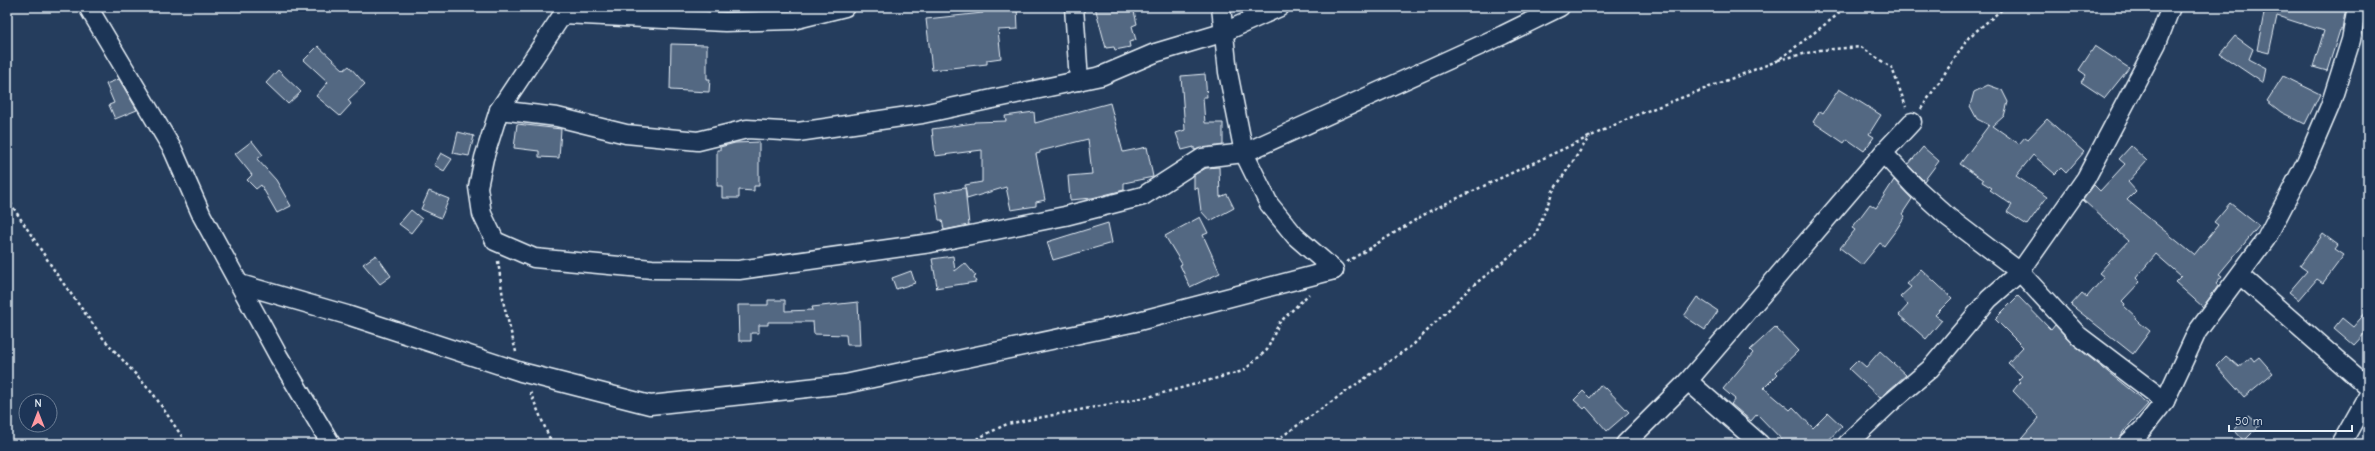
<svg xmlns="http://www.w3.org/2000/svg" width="2375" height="451" viewBox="0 0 2375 451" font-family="'Comic Neue',sans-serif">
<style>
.building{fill:#536782;stroke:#e8f1f8}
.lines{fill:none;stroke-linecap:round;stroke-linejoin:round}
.street-casing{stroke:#e8f1f8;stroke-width:21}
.path{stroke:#e8f1f8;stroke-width:2.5;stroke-dasharray:3 3;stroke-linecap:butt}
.street{stroke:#1d3557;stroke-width:18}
</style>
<rect width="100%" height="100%" fill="#253d5d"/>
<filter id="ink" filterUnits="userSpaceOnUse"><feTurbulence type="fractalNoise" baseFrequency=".025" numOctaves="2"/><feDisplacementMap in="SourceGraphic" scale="8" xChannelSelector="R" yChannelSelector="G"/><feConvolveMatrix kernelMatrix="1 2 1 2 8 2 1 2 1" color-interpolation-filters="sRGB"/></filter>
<g filter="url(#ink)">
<g class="building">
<path d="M982,7H1017L1018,29L998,30L1001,58L987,60V64L932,70L926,19L983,13Z"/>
<path d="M1095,7H1133L1137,24L1132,26L1136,40L1129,42L1130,47L1115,50L1114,47L1106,48Z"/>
<path d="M2257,7H2346L2342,30H2340L2327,71L2313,67L2324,31L2277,16L2269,53L2257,50L2264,13L2256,10Z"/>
<path d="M2235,36L2253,49L2249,59L2266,68L2263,83L2220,54Z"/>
<path d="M671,44L707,45V79H710L709,92L670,90Z"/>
<path d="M318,46L344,70L349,66L365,84L348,100L351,104L340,116L316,96L328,82L304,60Z"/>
<path d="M2095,46L2129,68L2105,98L2081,82L2086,75L2079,70Z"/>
<path d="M278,70L301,92L288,104L266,83Z"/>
<path d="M1205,74L1207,97H1203L1205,123H1223V145L1194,150V147L1182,150L1176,133L1185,130L1181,76Z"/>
<path d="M2283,76L2320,94L2305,124L2281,112L2267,101Z"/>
<path d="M119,79L137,110L115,119L109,105L114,103L106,84Z"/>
<path d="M1988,85L2002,90L2008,102L2004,116L1993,126L2019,144L2025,137L2028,139L2047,119L2084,152L2066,173L2061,168L2055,174L2033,155L2016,176L2047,197L2027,225L2007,212L2012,205L1990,190L1992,188L1982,182L1983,180L1960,164L1989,125L1977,119L1970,106L1974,92Z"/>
<path d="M1839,89L1881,115L1869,134L1874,137L1864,151L1847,139L1844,143L1813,122L1820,111L1823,113Z"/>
<path d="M1110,103L1123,152L1147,147L1153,177L1124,183V190L1092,198L1070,200L1068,176L1092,174L1088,139L1040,151V153L1036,154L1045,200L1036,202V206L1011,210L1006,187L967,199L965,185L982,182V150L935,156L932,129L974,123V122L1006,121L1005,116L1034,112L1035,123Z"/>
<path d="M517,124L561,129L559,158L539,157V151L514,148Z"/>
<path d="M458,132L474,136L469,156L453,153Z"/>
<path d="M252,141L263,155L257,159L276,180L291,206L277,213L261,185L256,189L247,180L252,175L235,154Z"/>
<path d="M759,142V186H754V191L739,190V198H722V186H717V150H720V147L735,143Z"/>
<path d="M2131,146L2147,161L2128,182L2136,191L2127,200L2194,255L2218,225L2214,222L2230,203L2259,226L2219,274L2222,276L2216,283L2218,286L2203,307L2175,282L2181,276L2156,254L2136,278L2140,282L2122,301L2125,304L2124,306L2136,317L2135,319L2150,331L2133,354L2071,305L2082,293L2087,297L2104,277L2099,273L2128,241L2083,200L2094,185L2100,191L2125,164L2119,159Z"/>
<path d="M1923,147L1939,161L1924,181L1908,165Z"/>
<path d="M441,153L452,159L444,171L434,165Z"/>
<path d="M1219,167L1220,197L1227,194L1234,208L1210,221L1201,211L1198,188L1194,189V175L1206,168Z"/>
<path d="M1894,180L1912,199L1902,214L1905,216L1896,230L1884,246L1880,243L1862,265L1840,248L1855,230L1852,228L1870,204L1876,208Z"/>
<path d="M965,188L969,225L944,230L942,220H939L935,193Z"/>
<path d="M429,191L449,199L441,218L421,209Z"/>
<path d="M411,210L422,219L411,233L399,224Z"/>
<path d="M1200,217L1208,233L1203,235L1220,273L1190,287L1180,265L1182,264L1165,236Z"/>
<path d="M1108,223L1112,243L1053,260L1047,242Z"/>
<path d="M2323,234L2338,245L2335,249L2344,255L2323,283L2317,279L2299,300L2289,292L2307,271L2300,266Z"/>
<path d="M376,255L391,276L380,284L363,264Z"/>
<path d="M953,256L955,271L965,263L976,276L974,277L976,282L935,288L937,286L932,259Z"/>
<path d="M1921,269L1952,298L1935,315L1942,320L1926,339L1899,315L1908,305L1900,297L1911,287L1907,284Z"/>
<path d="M911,271L915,283L896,289L892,278Z"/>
<path d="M2018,296L2051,330L2055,325L2073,344L2148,404L2123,432L2117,444H2017L2039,418L2013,391L2020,382L2018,380L2022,376L2008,363L2023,347L1995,319Z"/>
<path d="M1697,297L1718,311L1705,330L1684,316Z"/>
<path d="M768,300H785V311L813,310L812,307L858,302L860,345H847L846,335L814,334L813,322H768V325H759V333H751V341H739L738,305H768Z"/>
<path d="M2368,310V330L2354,345L2334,328L2342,318L2353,327Z"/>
<path d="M1775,327L1798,351L1776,372L1778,374L1764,388L1790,410L1793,407L1813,428L1828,413L1842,426L1825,444H1786L1757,414L1751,421L1731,404L1735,399L1723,389L1753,353L1750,350Z"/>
<path d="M1880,351L1906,375L1880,398L1849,369L1858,360L1866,367Z"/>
<path d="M2226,356L2239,367L2251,357L2254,361L2259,357L2273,373L2244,397L2216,366Z"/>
<path d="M1600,385L1605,389L1606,388L1629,412L1607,431L1586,407L1584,409L1574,400L1583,391L1590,398Z"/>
<path d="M2249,416L2260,425L2244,441L2234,430Z"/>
</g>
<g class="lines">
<defs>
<g id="street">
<path d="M88,7L173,150L202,216L279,357L331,444"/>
<path d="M565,7L563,14L499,110L484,158L478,187L482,214L495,241L534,258L652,269L739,270L931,243L1065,216L1143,196L1202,158L1244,153L1503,35L1560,7"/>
<path d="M1074,7L1079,81"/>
<path d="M1221,7L1228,72L1244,153L1269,204L1295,236L1334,270"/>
<path d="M563,14L725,22L793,20L845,7"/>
<path d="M499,110L557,117L626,134L698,141L747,129L798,132L922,114L1101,76L1155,53L1222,33L1280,7"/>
<path d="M1883,153L1914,186L1948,217L2020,272L2079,336L2165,401"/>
<path d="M2240,275L2368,387"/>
<path d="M240,284L347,315L521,372L650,405L845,384L1131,323L1334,270"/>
<path d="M1688,381L1760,444"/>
<path d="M1625,444L1688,381L1883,153L1912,122"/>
<path d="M1847,444L1889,404L1930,369L1989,299L2020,272L2086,178L2157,43L2171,7"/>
<path d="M2127,444L2142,430L2165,401L2197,332L2266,239L2306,162L2330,106L2351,40L2357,7"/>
<path d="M2341,444L2368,396"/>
</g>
</defs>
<use href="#street" class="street-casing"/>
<g class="path">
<path d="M1778,60L1820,50L1861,47L1892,68L1906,107"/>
<path d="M1921,109L1969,37L2005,7"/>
<path d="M7,198L58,276L103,338L154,395L187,444"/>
<path d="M498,261L504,305L516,352"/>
<path d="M1347,262L1430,211L1634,116L1777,61L1836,16L1844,7"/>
<path d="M530,392L552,444"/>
<path d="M966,444L1007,424L1152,396L1243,371L1267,350L1279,323L1309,294"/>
<path d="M1271,444L1414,344L1470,288L1535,236L1553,191L1590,136"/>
</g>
<use href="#street" class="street"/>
</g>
</g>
<rect width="2375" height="451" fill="none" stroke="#1d3557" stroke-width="24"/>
<rect x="12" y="12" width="2351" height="427" fill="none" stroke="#e8f1f8" stroke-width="1.5" filter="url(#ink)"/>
<g transform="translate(38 413)"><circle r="19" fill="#1d3557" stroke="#6e8097"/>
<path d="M0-3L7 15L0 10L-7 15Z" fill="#ff9aa2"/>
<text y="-6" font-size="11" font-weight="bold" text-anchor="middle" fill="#e8f1f8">N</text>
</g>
<path d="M2229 425v6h123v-6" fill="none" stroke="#e8f1f8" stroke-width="2"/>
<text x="2235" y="425" font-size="12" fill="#e8f1f8" stroke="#1d3557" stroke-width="3" paint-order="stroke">50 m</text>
</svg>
